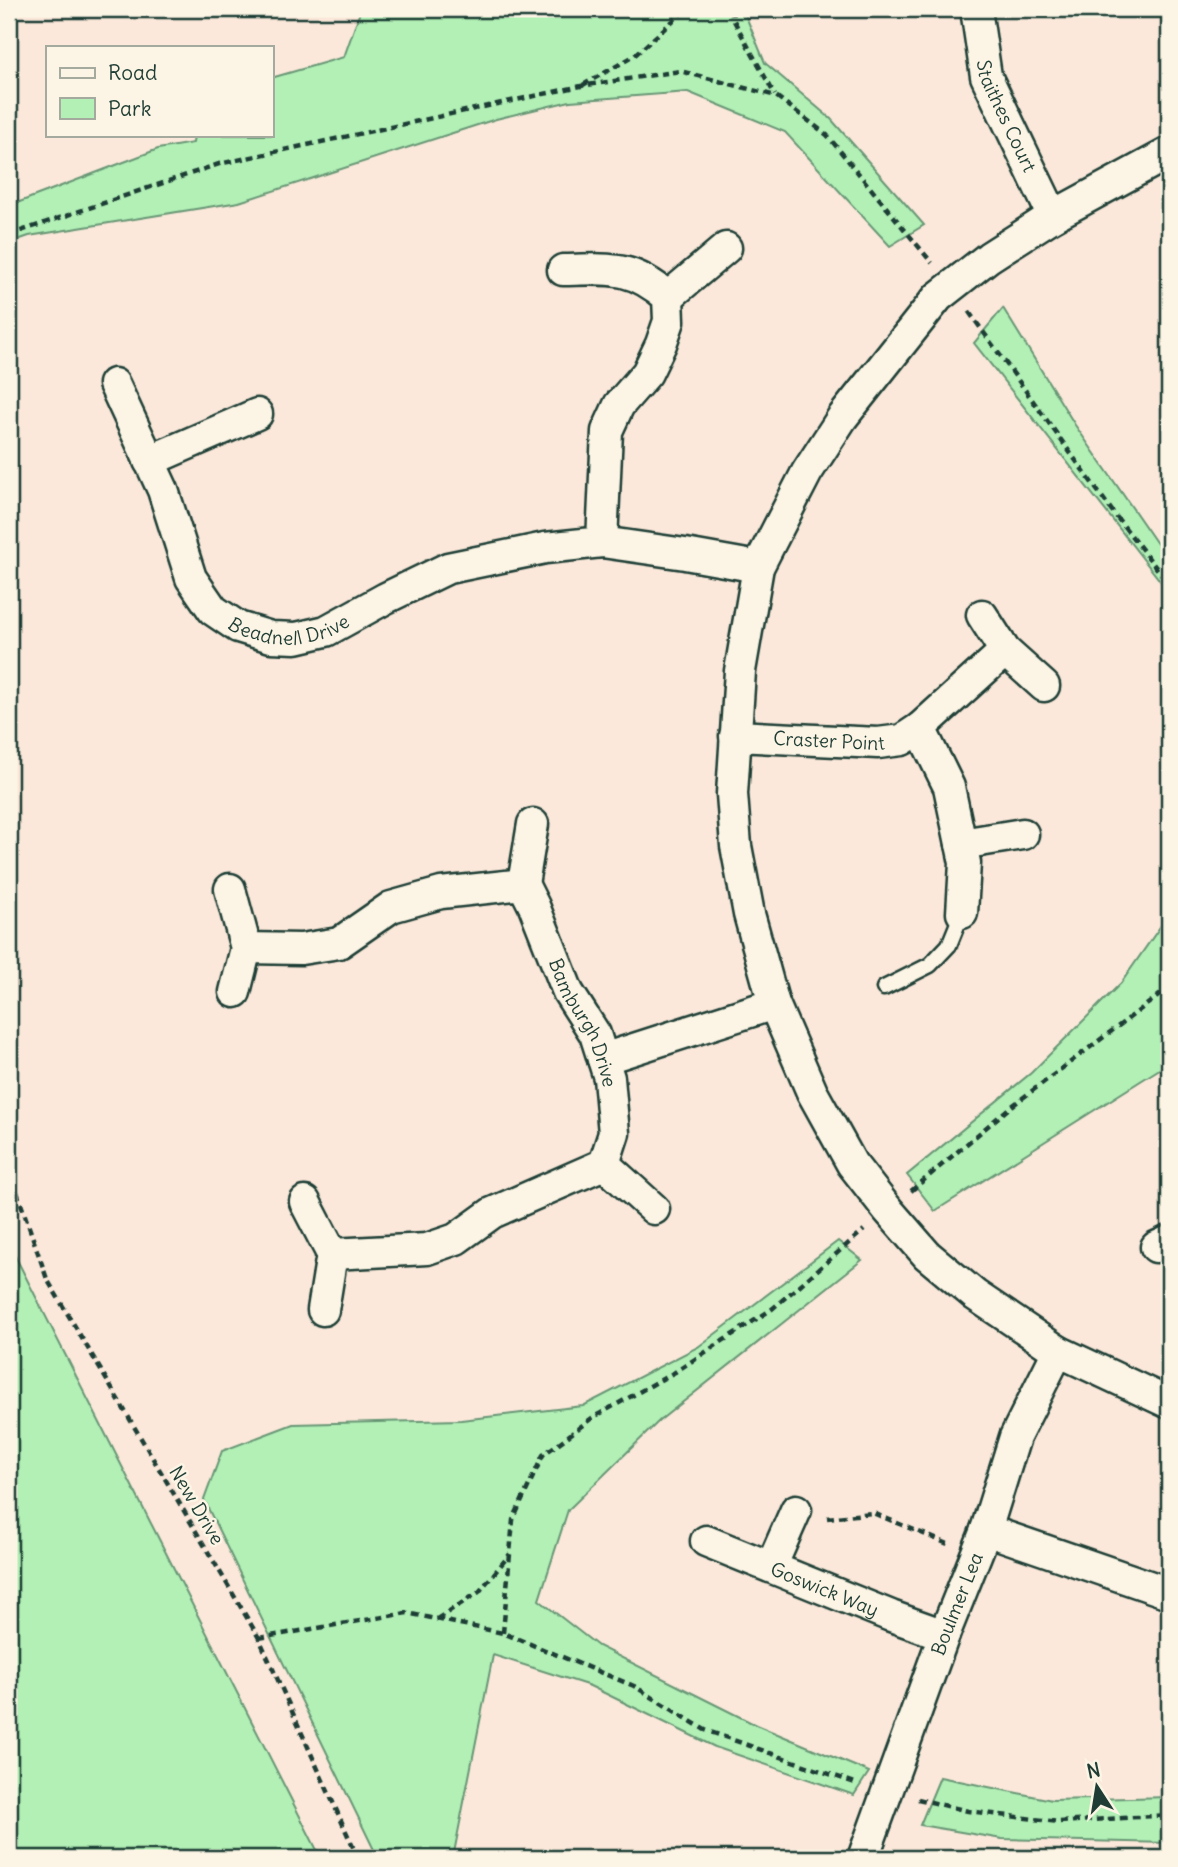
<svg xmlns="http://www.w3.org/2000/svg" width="1178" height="1867" viewBox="0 0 1178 1867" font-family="Delius,sans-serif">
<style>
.green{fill:#b2f0b6;stroke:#689675;stroke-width:2}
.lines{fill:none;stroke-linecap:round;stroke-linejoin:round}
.lane-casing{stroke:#1f3d34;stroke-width:19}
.street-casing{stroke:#1f3d34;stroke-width:35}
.path{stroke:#1f3d34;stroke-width:4.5;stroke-dasharray:7 5;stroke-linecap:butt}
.lane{stroke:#fcf5e5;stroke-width:14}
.street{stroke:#fcf5e5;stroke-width:30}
.labels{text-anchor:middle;stroke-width:5;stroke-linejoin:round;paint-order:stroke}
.street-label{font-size:19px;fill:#1f3d34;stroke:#fcf5e5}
</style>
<rect width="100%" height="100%" fill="#fbe8da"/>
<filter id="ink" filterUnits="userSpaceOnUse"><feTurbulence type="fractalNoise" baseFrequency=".0143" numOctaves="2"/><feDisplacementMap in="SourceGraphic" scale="14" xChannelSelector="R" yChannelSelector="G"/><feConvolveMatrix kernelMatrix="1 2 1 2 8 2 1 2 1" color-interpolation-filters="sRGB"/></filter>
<g filter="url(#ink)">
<g class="green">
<path d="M361,9H743L765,63L831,119L924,225L890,246L785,132L688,92L570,101L496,119L239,202L29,236L9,243V206L158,149L193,143L194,135H271V78L344,57Z"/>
<path d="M1003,308L1075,425L1169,561V592L974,343Z"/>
<path d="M1169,914V1063L935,1211L907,1175L1031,1073L1121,983Z"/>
<path d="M838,1241L862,1260L659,1421L568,1510L539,1600L598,1646L756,1725L869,1772L854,1795L715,1747L590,1686L493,1655L453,1858H378L204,1500L222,1451L293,1424L461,1420L583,1406L698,1347Z"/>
<path d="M9,1242V1244L321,1858H9Z"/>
<path d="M940,1777L1052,1800L1169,1797V1843L1002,1839L920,1825Z"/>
</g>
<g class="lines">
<defs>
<path id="lane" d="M884,988L930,965L949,945L962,913"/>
<g id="street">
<path id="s1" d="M976,9L986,76L1053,216"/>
<path d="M1169,153L1053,216L989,257L938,297L842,418L807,472L758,567L740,671L732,794L736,846L749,914L774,1004L812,1092L852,1164L888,1210L927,1255L975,1295L1058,1351L1169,1403"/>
<path d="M563,270C610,269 631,265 668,297L669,321L661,344L647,373L619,405L607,431L602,542"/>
<path d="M668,297L726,248"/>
<path id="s2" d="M114,384L163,490L191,578L213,610L238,627L271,637L296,638L326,631L386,598L448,568L545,548L602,542L685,554L758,567"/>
<path d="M149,461L257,414"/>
<path d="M982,615L1005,651L1044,686"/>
<path d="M920,728L949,787L965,863L962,913"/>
<path id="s3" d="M735,736L878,743L902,740L920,728L1005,651"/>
<path d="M961,844L1023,834"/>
<path d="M523,884L533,824"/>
<path d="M230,889L246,948L235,992"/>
<path id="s4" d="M246,948L301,949L339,943L391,907L441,893L523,884L534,906L568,992L595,1034L609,1078L614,1133L604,1164L492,1213L456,1239L427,1249L332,1254"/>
<path d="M603,1059L774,1004"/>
<path d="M604,1164L654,1209"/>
<path d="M305,1202L332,1254L323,1310"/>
<path d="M1156,1247L1169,1241"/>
<path d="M986,1530L1169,1593"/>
<path id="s5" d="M706,1541L891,1616L944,1635"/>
<path d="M771,1567L796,1510"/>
<path id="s6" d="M863,1858L944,1635L986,1530L1015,1437L1058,1351"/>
</g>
</defs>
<use href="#lane" class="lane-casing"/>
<use href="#street" class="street-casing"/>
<g class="path">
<path d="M732,9L733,19L775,95"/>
<path d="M583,85L634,56L686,9"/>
<path d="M9,235L219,164L581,86L680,71L776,96L827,135L932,263"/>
<path d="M969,312L1115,515L1169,584"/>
<path d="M9,1169L47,1279L259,1638L358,1858"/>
<path d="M911,1191L1008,1109L1169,988"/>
<path d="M827,1518L873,1513L948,1544"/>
<path d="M437,1619L479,1592L510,1554"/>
<path d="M503,1633L513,1520L543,1455L592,1418L675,1372L772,1309L864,1230"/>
<path d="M259,1638L407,1613L503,1633L634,1686L705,1730L858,1784"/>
<path d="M918,1799L968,1811L1059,1822L1169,1815"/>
</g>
<use href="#lane" class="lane"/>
<use href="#street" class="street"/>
</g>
</g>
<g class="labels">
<g class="street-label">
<text dy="7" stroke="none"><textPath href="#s1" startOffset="112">Staithes Court</textPath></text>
<text dy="7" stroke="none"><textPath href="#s2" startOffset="331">Beadnell Drive</textPath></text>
<text dy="7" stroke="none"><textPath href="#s3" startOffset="94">Craster Point</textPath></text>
<text dy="7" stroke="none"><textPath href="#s4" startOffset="443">Bamburgh Drive</textPath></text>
<text transform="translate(197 1505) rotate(59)" y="7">New Drive</text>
<text dy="7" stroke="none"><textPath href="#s5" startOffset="128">Goswick Way</textPath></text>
<text dy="7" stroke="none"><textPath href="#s6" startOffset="271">Boulmer Lea</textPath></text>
</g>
</g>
<rect width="1178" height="1867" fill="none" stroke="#fcf5e5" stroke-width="35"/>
<rect x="18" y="18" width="1143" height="1832" fill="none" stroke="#1f3d34" stroke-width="2.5" filter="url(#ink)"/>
<rect x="46" y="46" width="228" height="91" fill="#fcf5e5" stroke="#a4ab9e" stroke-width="2"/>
<rect x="60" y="68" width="35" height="10" fill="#fcf5e5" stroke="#a4ab9e" stroke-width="2"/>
<text x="108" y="80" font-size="21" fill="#1f3d34">Road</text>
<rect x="60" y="98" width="35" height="21" fill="#b2f0b6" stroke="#a4ab9e" stroke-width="2"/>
<text x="108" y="116" font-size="21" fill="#1f3d34">Park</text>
<g transform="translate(1097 1787) rotate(348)" stroke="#fcf5e5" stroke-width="5" paint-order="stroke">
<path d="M0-5L12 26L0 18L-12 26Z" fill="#1f3d34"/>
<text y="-10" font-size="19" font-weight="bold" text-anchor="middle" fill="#1f3d34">N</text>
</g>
</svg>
